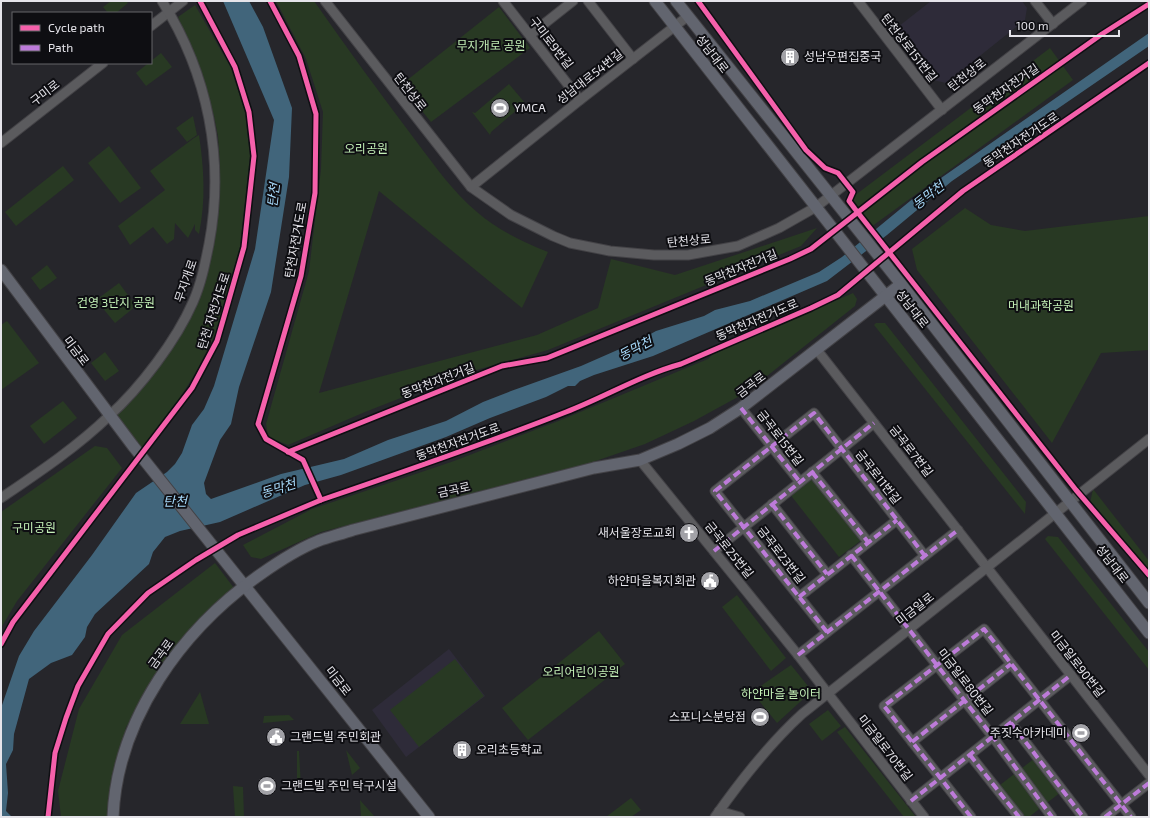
<svg xmlns="http://www.w3.org/2000/svg" width="1150" height="818" viewBox="0 0 1150 818" font-family="'Exo 2','Noto Sans KR',sans-serif">
<style>
.built{fill:#2e2b39}
.green{fill:#283923}
.water{fill:#41657b}
.lines{fill:none;stroke-linecap:round;stroke-linejoin:round}
.minor-casing{stroke:#434246;stroke-width:11}
.major-casing{stroke:#434246;stroke-width:13}
.minor{stroke:#5b5b5e;stroke-width:9}
.major{stroke:#62656f;stroke-width:11}
.quiet{stroke:#bd7bd9;stroke-width:4;stroke-dasharray:8 4;stroke-linecap:butt}
.cycleway-casing{stroke:#0e0e12;stroke-width:8}
.cycleway{stroke:#f560ab;stroke-width:5}
.labels{text-anchor:middle;stroke-width:4;stroke-linejoin:round;paint-order:stroke}
.street-label{font-size:12px;fill:#e5e4ea;stroke:#0e0e12}
.park-label{font-size:12px;fill:#c3efb6;stroke:#0e0e12}
.poi-label{font-size:12px;fill:#e5e4ea;stroke:#0e0e12;text-anchor:start}
.water-label{font-size:13px;font-style:italic;fill:#a7dafb;stroke:#0e0e12}
</style>
<rect width="100%" height="100%" fill="#26262b"/>
<g class="built">
<path d="M931,1H1022L1027,8L1025,20L946,83L933,80L894,30Z"/>
<path d="M449,649L485,696L406,757L372,710Z"/>
</g>
<g class="green">
<path d="M111,1H126L128,3L116,13H108L103,7Z"/>
<path d="M276,1H314C347,48 381,95 416,141C435,166 453,192 477,212C497,230 524,242 548,252L522,308L379,191L319,393L537,335L598,308L611,259L675,275L817,228L801,246L548,350L462,374L365,412L288,445L268,437L266,424L309,271L321,169L323,112L306,59Z"/>
<path d="M195,5L231,68L245,112L250,156L240,247L215,335L195,374L177,402L141,449L115,416L186,325L219,211L220,166L218,136L214,116L203,79L178,17Z"/>
<path d="M499,7L530,48L431,122L401,85Z"/>
<path d="M1050,48L1073,80L871,227L850,199Z"/>
<path d="M161,53L172,67L146,86L136,73Z"/>
<path d="M509,84L525,103L491,132L490,135L472,112L475,113Z"/>
<path d="M193,116L197,135L187,142L176,128Z"/>
<path d="M199,135C204,169 206,200 199,234L195,230V224L188,238L175,223L174,239L167,244L153,227L130,245L118,226L165,190L150,171L194,138L195,147L194,138Z"/>
<path d="M109,146L141,188L120,203L88,163Z"/>
<path d="M63,166L74,180L16,226L5,212Z"/>
<path d="M965,208L991,225L1025,231L1149,216V350L1101,353L1052,443L917,270L912,249Z"/>
<path d="M47,265L57,278L40,290L31,278Z"/>
<path d="M119,283L136,306L115,323L96,300Z"/>
<path d="M853,293L857,299L855,306L747,392L694,421L645,444L590,463L321,532L261,559L251,557L243,545L312,509L454,461L561,420L708,359L713,354Z"/>
<path d="M7,321L39,363L1,390V325Z"/>
<path d="M876,323H885L1026,502L1025,514L874,325Z"/>
<path d="M105,352L119,371L105,381L91,363Z"/>
<path d="M63,401L77,418L44,444L30,426Z"/>
<path d="M95,446L107,448L122,468L17,601L1,628V512Z"/>
<path d="M812,475L863,539L839,557L789,493Z"/>
<path d="M1093,489L1149,561V577L1090,503Z"/>
<path d="M1048,536L1058,537L1149,652V670L1045,539Z"/>
<path d="M215,563L237,592L169,664L126,727L107,817H61L58,791L79,709L122,635Z"/>
<path d="M737,595L786,658L771,671L722,607Z"/>
<path d="M599,631L625,664L528,740L502,708Z"/>
<path d="M455,659L484,696L419,747L390,710Z"/>
<path d="M791,665L812,691L777,723L752,692Z"/>
<path d="M200,692L209,724H180Z"/>
<path d="M828,710L841,726L822,741L809,724Z"/>
<path d="M289,715L294,720L263,723L264,716Z"/>
<path d="M845,727L916,817H904L837,732Z"/>
<path d="M346,750L360,768L352,775Z"/>
<path d="M297,751H299L301,788H297Z"/>
<path d="M1035,758L1061,792L1029,817H1024L1000,785Z"/>
<path d="M233,786L243,787L244,817H235Z"/>
<path d="M631,798L641,810L631,817H606Z"/>
<path d="M360,800L375,817H361Z"/>
</g>
<path class="water" d="M223,1H249L263,27L292,108L289,177L271,292L239,387L231,424L220,440L204,483L206,494L211,499L281,474L344,459L388,440L446,421L483,402L511,391L581,366L638,341L656,331L704,316L715,310L750,301L819,272L842,257L921,192L1149,33V46L952,181L887,235L827,281L653,356L594,375L580,381L575,386H568L546,397L490,418L446,437L341,475L305,485L220,522L180,531L165,537L153,552L149,564L95,614L87,627L85,637L72,655L51,663L29,679L14,734L13,750L6,764L8,793L6,811L12,817H1V708L19,656L34,631L92,555L136,493L167,472L175,464L182,453L192,425L204,409L214,386L255,249L274,120Z"/>
<g class="lines">
<defs>
<g id="minor">
<path d="M325,1L471,187L511,215L553,236L570,243L610,251L654,255H688L738,246L779,228L816,207L1082,1"/>
<path d="M503,1L580,100"/>
<path d="M588,1L633,59"/>
<path d="M858,1L942,110"/>
<path d="M1035,1L1053,24"/>
<path d="M151,26L183,1"/>
<path d="M530,35L573,1"/>
<path d="M1,143L103,63"/>
<path d="M471,187L580,100L688,16"/>
<path d="M817,350L1149,775"/>
<path d="M741,408L800,482"/>
<path d="M640,460L798,655L924,817"/>
<path d="M812,472L868,542"/>
<path d="M1,498C38,473 77,447 109,416C140,388 176,341 193,302C201,284 205,264 209,244C225,159 208,74 162,1"/>
<path d="M772,504L827,574"/>
<path d="M714,551L874,423"/>
<path d="M851,555L993,737L1052,817"/>
<path d="M799,597L897,520"/>
<path d="M827,632L715,491L814,413L925,556"/>
<path d="M798,655L958,530"/>
<path d="M1011,723L1083,817"/>
<path d="M912,742L1011,664"/>
<path d="M970,755L1019,817"/>
<path d="M911,801L1071,675"/>
<path d="M719,811L740,817"/>
<path d="M715,817C741,780 768,745 802,714L1149,439"/>
<path d="M971,817L884,706L984,629L1131,817"/>
<path d="M1105,817L1149,783"/>
</g>
<g id="major">
<path d="M655,1L1149,633"/>
<path d="M676,1L901,284L1149,603"/>
<path d="M1,270L133,446L429,817"/>
<path d="M113,817C117,719 182,629 261,574C278,562 298,549 318,541C329,537 341,534 353,530L594,468L640,460L678,444L710,428L741,408L901,284"/>
</g>
</defs>
<use href="#minor" class="minor-casing"/>
<use href="#major" class="major-casing"/>
<use href="#minor" class="minor"/>
<use href="#major" class="major"/>
<g class="quiet">
<path d="M741,408L800,482"/>
<path d="M812,472L868,542"/>
<path d="M772,504L827,574"/>
<path d="M714,551L874,423"/>
<path d="M851,555L993,737L1052,817"/>
<path d="M799,597L897,520"/>
<path d="M827,632L715,491L814,413L925,556"/>
<path d="M798,655L958,530"/>
<path d="M1011,723L1083,817"/>
<path d="M912,742L1011,664"/>
<path d="M970,755L1019,817"/>
<path d="M911,801L1071,675"/>
<path d="M971,817L884,706L984,629L1131,817"/>
<path d="M1105,817L1149,783"/>
</g>
<defs>
<g id="cycleway">
<path d="M698,1L806,150L825,168L838,173L853,192L849,201L855,209L1076,490L1149,575"/>
<path d="M288,452L502,366L547,358L790,259L811,249L922,162L1102,34L1149,4"/>
<path d="M321,500C403,472 485,444 566,412C605,397 641,375 681,364L811,308L838,295L963,191L1149,63"/>
<path d="M1,644L13,622L192,388L217,341L224,317L244,247L254,156L249,112L235,67L200,1"/>
<path d="M48,817L55,753L66,718L78,686L108,634L148,593L196,560L238,535L321,500L303,460L266,439L258,424L301,276L315,193L316,114L299,56L270,1"/>
</g>
</defs>
<use href="#cycleway" class="cycleway-casing"/>
<use href="#cycleway" class="cycleway"/>
</g>
<defs>
<symbol id="building-disc" viewBox="-11 -11 22 22"><circle r="9.5" fill="#a2a2a7" stroke="#0e0e12"/><path d="M-4-6H4V6H1V3H-1V6H-4ZM-2.5-4.3h1.7v1.8h-1.7ZM.8-4.3h1.7v1.8H.8ZM-2.5-1h1.7V.8h-1.7ZM.8-1h1.7V.8H.8Z" fill="#fff"/></symbol>
<symbol id="stadium-disc" viewBox="-11 -11 22 22"><circle r="9.5" fill="#a2a2a7" stroke="#0e0e12"/><path d="M0-5a6.5 5 0 1 0 0 10a6.5 5 0 1 0 0-10ZM-3.5-1.8h7v3.6h-7Z" fill="#fff"/></symbol>
<symbol id="church-disc" viewBox="-11 -11 22 22"><circle r="9.5" fill="#a2a2a7" stroke="#0e0e12"/><path d="M-1.2-6h2.4v3.5h3.3v2.4h-3.3V6h-2.4V-.1h-3.3v-2.4h3.3Z" fill="#fff"/></symbol>
<symbol id="civic-disc" viewBox="-11 -11 22 22"><circle r="9.5" fill="#a2a2a7" stroke="#0e0e12"/><path d="M-.6-6.5H3V-4.5H.6V-3L4-1V1h2V6H-6V1h2V-1L-.6-3ZM-1.2 2.5V6h2.4V2.5Z" fill="#fff"/></symbol>
</defs>
<g fill-rule="evenodd">
<use href="#building-disc" x="779" y="46" width="22" height="22"/>
<use href="#stadium-disc" x="489" y="97" width="22" height="22"/>
<use href="#church-disc" x="678" y="522" width="22" height="22"/>
<use href="#civic-disc" x="699" y="570" width="22" height="22"/>
<use href="#stadium-disc" x="749" y="706" width="22" height="22"/>
<use href="#stadium-disc" x="1070" y="722" width="22" height="22"/>
<use href="#civic-disc" x="265" y="726" width="22" height="22"/>
<use href="#building-disc" x="451" y="739" width="22" height="22"/>
<use href="#stadium-disc" x="256" y="775" width="22" height="22"/>
</g>
<g class="labels">
<g class="street-label">
<text transform="translate(551 43) rotate(52)" y="4">구미로9번길</text>
<text transform="translate(909 48) rotate(52)" y="4">탄천상로151번길</text>
<text transform="translate(712 54) rotate(52)" y="4">성남대로</text>
<text transform="translate(967 75) rotate(-38)" y="4">탄천상로</text>
<text transform="translate(590 77) rotate(-38)" y="4">성남대로54번길</text>
<text transform="translate(1006 89) rotate(-35)" y="4">동막천자전거길</text>
<text transform="translate(410 92) rotate(52)" y="4">탄천상로</text>
<text transform="translate(45 93) rotate(-38)" y="4">구미로</text>
<text transform="translate(1021 140) rotate(-34)" y="4">동막천자전거도로</text>
<text transform="translate(296 240) rotate(-80)" y="4">탄천자전거도로</text>
<text transform="translate(689 241) rotate(-5)" y="4">탄천상로</text>
<text transform="translate(741 268) rotate(-22)" y="4">동막천자전거길</text>
<text transform="translate(186 281) rotate(-71)" y="4">무지개로</text>
<text transform="translate(912 309) rotate(52)" y="4">성남대로</text>
<text transform="translate(214 311) rotate(-72)" y="4">탄천 자전거도로</text>
<text transform="translate(757 320) rotate(-23)" y="4">동막천자전거도로</text>
<text transform="translate(76 351) rotate(53)" y="4">미금로</text>
<text transform="translate(438 381) rotate(-21)" y="4">동막천자전거길</text>
<text transform="translate(751 385) rotate(-37)" y="4">금곡로</text>
<text transform="translate(780 438) rotate(52)" y="4">금곡로15번길</text>
<text transform="translate(458 442) rotate(-20)" y="4">동막천자전거도로</text>
<text transform="translate(911 451) rotate(52)" y="4">금곡로7번길</text>
<text transform="translate(878 477) rotate(52)" y="4">금곡로11번길</text>
<text transform="translate(454 490) rotate(-13)" y="4">금곡로</text>
<text transform="translate(729 550) rotate(51)" y="4">금곡로25번길</text>
<text transform="translate(781 555) rotate(52)" y="4">금곡로23번길</text>
<text transform="translate(1112 564) rotate(52)" y="4">성남대로</text>
<text transform="translate(915 609) rotate(-38)" y="4">미금일로</text>
<text transform="translate(161 654) rotate(-54)" y="4">금곡로</text>
<text transform="translate(1077 664) rotate(52)" y="4">미금일로90번길</text>
<text transform="translate(338 681) rotate(52)" y="4">미금로</text>
<text transform="translate(965 682) rotate(52)" y="4">미금일로80번길</text>
<text transform="translate(885 748) rotate(52)" y="4">미금일로70번길</text>
</g>
<g class="park-label">
<text x="491" y="50">무지개로 공원</text>
<text x="366" y="153">오리공원</text>
<text x="116" y="307">건영 3단지 공원</text>
<text x="1041" y="310">머내과학공원</text>
<text x="34" y="532">구미공원</text>
<text x="581" y="676">오리어린이공원</text>
<text x="781" y="698">하얀마을 놀이터</text>
</g>
<g class="poi-label">
<text x="804" y="61">성남우편집중국</text>
<text x="514" y="112">YMCA</text>
<text x="675" y="537" text-anchor="end">새서울장로교회</text>
<text x="696" y="585" text-anchor="end">하얀마을복지회관</text>
<text x="746" y="721" text-anchor="end">스포니스분당점</text>
<text x="1067" y="737" text-anchor="end">주짓수아카데미</text>
<text x="290" y="741">그랜드빌 주민회관</text>
<text x="476" y="754">오리초등학교</text>
<text x="281" y="790">그랜드빌 주민 탁구시설</text>
</g>
<g class="water-label">
<text transform="translate(273 195) rotate(-83)" y="5">탄천</text>
<text transform="translate(928 195) rotate(-38)" y="5">동막천</text>
<text transform="translate(635 348) rotate(-28)" y="5">동막천</text>
<text transform="translate(278 488) rotate(-17)" y="5">동막천</text>
<text x="175" y="506">탄천</text>
</g>
</g>
<rect width="1150" height="818" fill="none" stroke="#e5e4ea" stroke-width="4"/>
<rect x="12" y="12" width="140" height="52" fill="#0e0e12" stroke="#646468"/>
<rect x="20" y="25" width="20" height="6" fill="#f560ab" stroke="#646468"/>
<text x="48" y="32" font-size="12" fill="#e5e4ea">Cycle path</text>
<rect x="20" y="45" width="20" height="6" fill="#bd7bd9" stroke="#646468"/>
<text x="48" y="52" font-size="12" fill="#e5e4ea">Path</text>
<path d="M1010 30v6h109v-6" fill="none" stroke="#e5e4ea" stroke-width="2"/>
<text x="1016" y="30" font-size="12" fill="#e5e4ea" stroke="#0e0e12" stroke-width="3" paint-order="stroke">100 m</text>
</svg>
